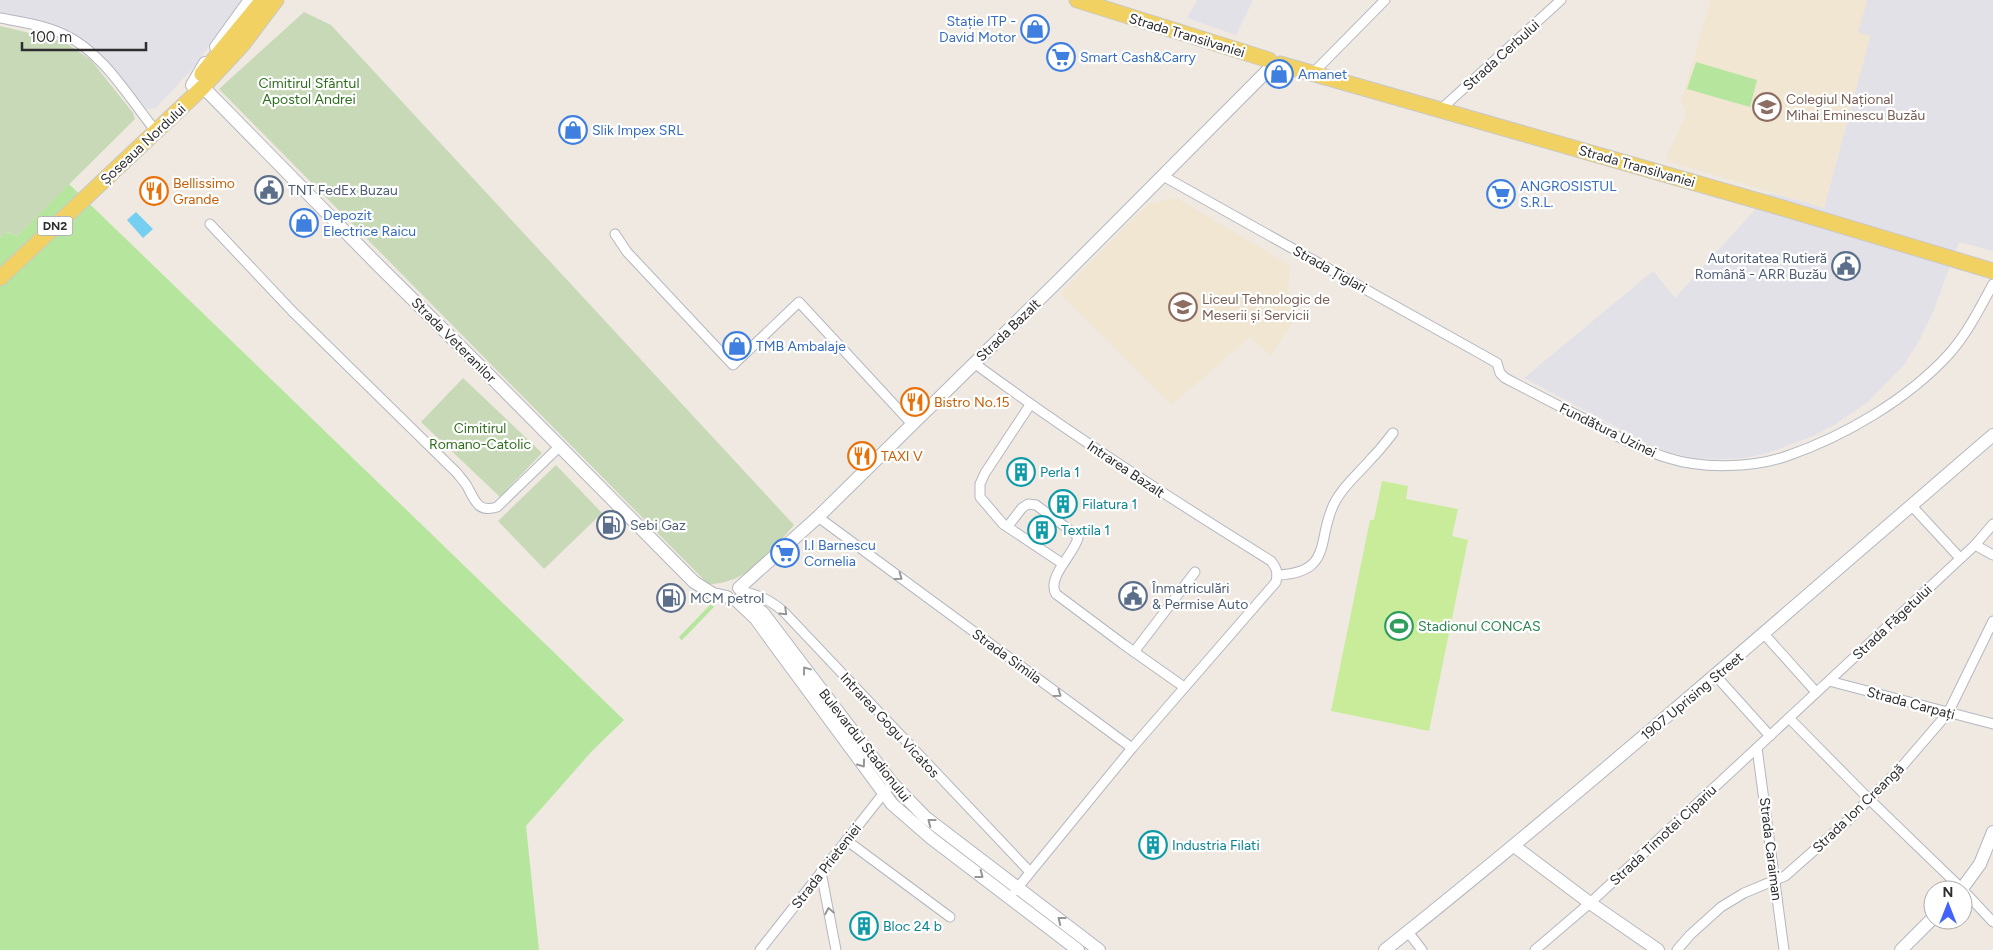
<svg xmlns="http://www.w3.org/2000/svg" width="1993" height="950" viewBox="0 0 1993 950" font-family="Figtree,sans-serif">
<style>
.industrial{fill:#e3e1e8}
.education{fill:#f0e6d1}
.green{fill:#b6e59e}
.cemetery{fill:#c8d9b8}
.pitch{fill:#c9ec9a}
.water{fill:#75cff0}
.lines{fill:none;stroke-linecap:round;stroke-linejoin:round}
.street-casing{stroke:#b4b7c1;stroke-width:11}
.secondary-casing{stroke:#b4b7c1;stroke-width:14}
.primary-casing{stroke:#c9c9c9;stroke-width:17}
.street{stroke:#fff;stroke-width:9}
.secondary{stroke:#fff;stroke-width:12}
.primary{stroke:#f2d163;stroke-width:15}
.oneway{stroke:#969696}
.labels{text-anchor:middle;stroke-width:4.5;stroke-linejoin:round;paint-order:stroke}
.shield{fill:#fff;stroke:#6d6d6d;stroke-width:1}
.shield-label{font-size:12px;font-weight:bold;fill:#2e2e2e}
.shop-label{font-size:14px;fill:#366cbe;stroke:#fff;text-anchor:start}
.street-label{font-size:14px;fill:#2e2e2e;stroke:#fff}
.park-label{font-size:14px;fill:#2c6e1b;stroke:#fff}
.education-label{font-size:14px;fill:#785e54;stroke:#fff;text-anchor:start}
.food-label{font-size:14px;fill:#c56008;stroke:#fff;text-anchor:start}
.service-label{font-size:14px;fill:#4e5e75;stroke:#fff;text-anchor:start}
.culture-label{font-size:14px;fill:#0d838f;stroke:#fff;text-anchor:start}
.leisure-label{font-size:14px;fill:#27864d;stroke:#fff;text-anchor:start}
</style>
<rect width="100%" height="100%" fill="#efe9e1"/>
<g class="industrial">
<path d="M0,0H243L193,68L155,109H146L98,51L65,28L0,13Z"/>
<path d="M1197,0H1253L1236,35L1187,18Z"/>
<path d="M1867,0H1993V251L1959,242L1933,312L1920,339L1904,365L1868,402L1834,425L1813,436L1768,453L1743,458L1719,459L1695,458L1662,451L1524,378L1653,271L1675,298L1770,193L1824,207L1870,37L1858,32Z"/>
</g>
<g class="education">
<path d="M1711,0H1867L1858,32L1870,36L1824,208L1665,160L1685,117L1686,112L1681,101Z"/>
<path d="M1176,198L1290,265L1288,292L1295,320L1270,356L1250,337L1172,405L1061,294L1133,218L1149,204Z"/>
</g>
<g class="green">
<path d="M1696,62L1757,80L1750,107L1687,89Z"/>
<path d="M69,184L624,720L592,751L526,826L539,950H0V238L6,232L17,236Z"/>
<path d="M711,604L714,607L682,640L680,639L679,637Z"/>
</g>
<g class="cemetery">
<path d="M304,12L331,25L794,525C771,552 747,584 708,584L219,89Z"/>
<path d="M0,26L63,41L91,60L133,113L135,119L17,236L7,232L0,238Z"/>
<path d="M463,378L542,453L500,497L421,422Z"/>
<path d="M556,465L602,513L544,569L498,521Z"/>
</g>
<path class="pitch" d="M1382,481L1408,486L1406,499L1458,509L1452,536L1468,540L1429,731L1331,711L1370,520H1374Z"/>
<path class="water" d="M136,212L153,229L143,238L127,220Z"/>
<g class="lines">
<defs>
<g id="street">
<path d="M0,18C21,22 44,25 63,34C101,51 126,93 151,125"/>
<path d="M1313,73L1385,0"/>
<path d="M1440,110L1561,0"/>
<path d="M1163,176L1497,363L1500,373L1505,378C1534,393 1563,408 1592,423C1617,436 1641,450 1668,458C1702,469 1753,468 1787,456C1845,436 1908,399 1949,354C1967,334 1980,308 1993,284"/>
<path d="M210,224L292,311L457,473C460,477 464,481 467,486C475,501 478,513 497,507L560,446"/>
<path d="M615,234L627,252L733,365L799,302L912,424"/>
<path d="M974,363C1070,434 1170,498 1271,561C1277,569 1278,572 1276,582L1132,748L1015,891"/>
<path d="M1030,405L985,473L980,484V497L1003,524L1063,564"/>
<path d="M1911,505L1960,558"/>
<path d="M818,517L1132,748"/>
<path d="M1008,526L1022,508L1028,504L1036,505L1075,534L1078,538C1074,554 1046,578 1056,594L1123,644L1184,687"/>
<path d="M1975,545L1993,555"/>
<path d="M1277,575C1336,573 1315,536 1336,500C1345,484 1359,473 1371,459C1379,451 1386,442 1393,433"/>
<path d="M741,591C759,595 771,600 785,613L1030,872"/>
<path d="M1764,634L1816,692"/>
<path d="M1134,652L1195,572"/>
<path d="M1716,676L1770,736"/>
<path d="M1829,681L1993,724"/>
<path d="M1789,718L1870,800L1962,889L1993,922"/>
<path d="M1757,748L1784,950"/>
<path d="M846,840L950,917"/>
<path d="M821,872L836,950"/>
<path d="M1408,932L1422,950"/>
<path d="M760,950L887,789"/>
<path d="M1535,950L1590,903L1975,545L1993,524"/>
<path d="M1677,950L1690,935L1721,907L1744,893L1785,876L1844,824L1898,771L1948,713L1993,621"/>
</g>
<g id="secondary">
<path d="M216,47L250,0"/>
<path d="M192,85L205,63"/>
<path d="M203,87L376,263L485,371L694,582L713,594L727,597"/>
<path d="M739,588L818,517L1059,280L1271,67"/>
<path d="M742,596L763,613L892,783L925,817L1099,950"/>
<path d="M737,601L756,619L774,644L892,804L931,838L1078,950"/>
<path d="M1514,846L1590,903L1658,950"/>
<path d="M1961,890L1980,864L1993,832"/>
<path d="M1385,950C1593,784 1792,608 1993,435"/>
<path d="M1901,950L1933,918"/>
</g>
<g id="primary">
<path d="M1077,0L1269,60"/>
<path d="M1280,64L1769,204L1993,271"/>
<path d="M202,74L263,0"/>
<path d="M0,278L203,87L242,45L276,0"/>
</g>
</defs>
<use href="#street" class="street-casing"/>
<use href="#secondary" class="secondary-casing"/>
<use href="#primary" class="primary-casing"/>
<use href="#street" class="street"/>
<use href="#secondary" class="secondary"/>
<use href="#primary" class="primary"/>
</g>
<defs><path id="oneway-chevron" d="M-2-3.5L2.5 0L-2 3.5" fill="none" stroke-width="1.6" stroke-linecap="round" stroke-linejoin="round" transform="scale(1.25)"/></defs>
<g class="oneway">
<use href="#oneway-chevron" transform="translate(899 577) rotate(36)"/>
<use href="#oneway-chevron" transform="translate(784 612) rotate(44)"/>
<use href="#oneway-chevron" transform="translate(806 670) rotate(-127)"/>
<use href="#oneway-chevron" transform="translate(1058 694) rotate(36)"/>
<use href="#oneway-chevron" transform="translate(862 764) rotate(54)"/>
<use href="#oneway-chevron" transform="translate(931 822) rotate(-142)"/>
<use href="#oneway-chevron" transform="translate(980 875) rotate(37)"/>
<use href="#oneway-chevron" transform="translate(829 911) rotate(-101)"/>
<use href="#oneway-chevron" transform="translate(1061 920) rotate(-142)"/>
</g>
<defs>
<symbol id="shop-ring" viewBox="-11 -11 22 22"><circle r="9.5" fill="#fff" stroke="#3f7fe0" stroke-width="1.5"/><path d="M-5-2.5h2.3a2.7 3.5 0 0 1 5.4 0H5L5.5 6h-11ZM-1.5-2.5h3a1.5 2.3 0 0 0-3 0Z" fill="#3f7fe0"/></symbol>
<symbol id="supermarket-ring" viewBox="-11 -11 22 22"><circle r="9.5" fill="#fff" stroke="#3f7fe0" stroke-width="1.5"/><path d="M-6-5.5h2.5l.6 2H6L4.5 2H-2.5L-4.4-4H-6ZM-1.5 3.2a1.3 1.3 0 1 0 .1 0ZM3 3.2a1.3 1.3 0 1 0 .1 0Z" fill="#3f7fe0"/></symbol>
<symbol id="school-ring" viewBox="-11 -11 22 22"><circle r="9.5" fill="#fff" stroke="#8d6e63" stroke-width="1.5"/><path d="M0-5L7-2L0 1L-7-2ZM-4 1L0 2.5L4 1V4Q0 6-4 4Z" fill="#8d6e63"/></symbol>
<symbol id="civic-ring" viewBox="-11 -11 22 22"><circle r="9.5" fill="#fff" stroke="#5c6f8a" stroke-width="1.5"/><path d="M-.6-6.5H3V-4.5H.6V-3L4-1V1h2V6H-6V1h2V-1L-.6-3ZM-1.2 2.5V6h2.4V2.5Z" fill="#5c6f8a"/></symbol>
<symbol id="restaurant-ring" viewBox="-11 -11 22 22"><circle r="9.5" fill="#fff" stroke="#e8710a" stroke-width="1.5"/><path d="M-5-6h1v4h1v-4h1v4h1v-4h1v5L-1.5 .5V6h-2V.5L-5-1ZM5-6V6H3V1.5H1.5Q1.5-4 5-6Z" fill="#e8710a"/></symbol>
<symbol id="building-ring" viewBox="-11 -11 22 22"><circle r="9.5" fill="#fff" stroke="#0f9aa8" stroke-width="1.5"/><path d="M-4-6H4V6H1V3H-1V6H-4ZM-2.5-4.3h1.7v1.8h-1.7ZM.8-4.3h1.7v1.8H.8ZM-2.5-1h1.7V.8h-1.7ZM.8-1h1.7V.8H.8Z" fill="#0f9aa8"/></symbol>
<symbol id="fuel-ring" viewBox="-11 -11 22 22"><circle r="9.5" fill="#fff" stroke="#5c6f8a" stroke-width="1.5"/><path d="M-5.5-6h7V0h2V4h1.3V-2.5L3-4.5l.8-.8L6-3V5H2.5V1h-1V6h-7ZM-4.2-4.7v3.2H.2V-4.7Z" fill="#5c6f8a"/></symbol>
<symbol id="stadium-ring" viewBox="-11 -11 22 22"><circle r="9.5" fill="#fff" stroke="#2e9e5b" stroke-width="1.5"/><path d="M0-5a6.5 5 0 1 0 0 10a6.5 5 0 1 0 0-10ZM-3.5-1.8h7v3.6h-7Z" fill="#2e9e5b"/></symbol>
</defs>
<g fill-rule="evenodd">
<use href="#shop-ring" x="1019" y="13" width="32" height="32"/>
<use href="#supermarket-ring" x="1045" y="41" width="32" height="32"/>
<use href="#shop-ring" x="1263" y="58" width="32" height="32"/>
<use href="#school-ring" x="1751" y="91" width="32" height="32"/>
<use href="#shop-ring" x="557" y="114" width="32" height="32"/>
<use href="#civic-ring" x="253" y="174" width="32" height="32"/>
<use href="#restaurant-ring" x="138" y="175" width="32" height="32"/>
<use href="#supermarket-ring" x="1485" y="178" width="32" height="32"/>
<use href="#shop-ring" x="288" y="207" width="32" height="32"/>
<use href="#civic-ring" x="1830" y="250" width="32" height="32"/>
<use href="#school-ring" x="1167" y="291" width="32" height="32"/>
<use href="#shop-ring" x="721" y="330" width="32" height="32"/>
<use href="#restaurant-ring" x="899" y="386" width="32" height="32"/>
<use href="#restaurant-ring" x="846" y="440" width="32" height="32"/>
<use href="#building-ring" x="1005" y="456" width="32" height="32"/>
<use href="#building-ring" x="1047" y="488" width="32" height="32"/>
<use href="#fuel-ring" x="595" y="509" width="32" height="32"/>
<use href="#building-ring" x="1026" y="514" width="32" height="32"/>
<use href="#supermarket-ring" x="769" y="537" width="32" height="32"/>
<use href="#civic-ring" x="1117" y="580" width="32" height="32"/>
<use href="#fuel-ring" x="655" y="582" width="32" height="32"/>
<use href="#stadium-ring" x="1383" y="610" width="32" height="32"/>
<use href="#building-ring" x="1137" y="829" width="32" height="32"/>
<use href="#building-ring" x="848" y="910" width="32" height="32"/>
</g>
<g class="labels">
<rect class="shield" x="37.5" y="216.5" width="35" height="19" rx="4"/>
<g class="shield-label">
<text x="55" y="230">DN2</text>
</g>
<g class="shop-label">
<text x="1016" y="26" text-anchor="end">Stație ITP -<tspan x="1016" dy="16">David Motor</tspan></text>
<text x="1080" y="62">Smart Cash&amp;Carry</text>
<text x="1298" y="79">Amanet</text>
<text x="592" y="135">Slik Impex SRL</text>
<text x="1520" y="191">ANGROSISTUL<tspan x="1520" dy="16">S.R.L.</tspan></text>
<text x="323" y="220">Depozit<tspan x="323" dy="16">Electrice Raicu</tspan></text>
<text x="756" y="351">TMB Ambalaje</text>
<text x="804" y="550">I.I Barnescu<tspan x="804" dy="16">Cornelia</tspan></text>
</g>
<g class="street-label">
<text transform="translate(1187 35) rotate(17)" y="5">Strada Transilvaniei</text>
<text transform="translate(1501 55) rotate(-42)" y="5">Strada Cerbului</text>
<text transform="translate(143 144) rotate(-43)" y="5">Șoseaua Nordului</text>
<text transform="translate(1637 166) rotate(16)" y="5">Strada Transilvaniei</text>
<text transform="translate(1330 269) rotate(29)" y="5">Strada Țiglari</text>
<text transform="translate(1008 330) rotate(-44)" y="5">Strada Bazalt</text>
<text transform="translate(454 340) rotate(45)" y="5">Strada Veteranilor</text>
<text transform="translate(1608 430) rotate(26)" y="5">Fundătura Uzinei</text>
<text transform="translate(1126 469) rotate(34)" y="5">Intrarea Bazalt</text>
<text transform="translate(1892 622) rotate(-43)" y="5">Strada Făgetului</text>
<text transform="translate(1007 656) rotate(36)" y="5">Strada Simila</text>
<text transform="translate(1692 696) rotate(-40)" y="5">1907 Uprising Street</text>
<text transform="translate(1911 703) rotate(15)" y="5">Strada Carpați</text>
<text transform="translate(890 725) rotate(47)" y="5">Intrarea Gogu Vicatos</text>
<text transform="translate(865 745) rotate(52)" y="5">Bulevardul Stadionului</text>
<text transform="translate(1858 808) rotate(-44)" y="5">Strada Ion Creangă</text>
<text transform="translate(1663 835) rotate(-43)" y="5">Strada Timotei Cipariu</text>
<text transform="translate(1771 849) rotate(83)" y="5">Strada Caraiman</text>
<text transform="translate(826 866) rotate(-52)" y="5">Strada Prieteniei</text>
</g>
<g class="park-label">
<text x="309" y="88">Cimitirul Sfântul<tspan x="309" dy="16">Apostol Andrei</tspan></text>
<text x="480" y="433">Cimitirul<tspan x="480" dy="16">Romano-Catolic</tspan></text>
</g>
<g class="education-label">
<text x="1786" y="104">Colegiul Național<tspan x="1786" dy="16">Mihai Eminescu Buzău</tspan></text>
<text x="1202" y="304">Liceul Tehnologic de<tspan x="1202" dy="16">Meserii și Servicii</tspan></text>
</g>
<g class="food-label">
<text x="173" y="188">Bellissimo<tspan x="173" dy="16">Grande</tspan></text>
<text x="934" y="407">Bistro No.15</text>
<text x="881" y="461">TAXI V</text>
</g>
<g class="service-label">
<text x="288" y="195">TNT FedEx Buzau</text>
<text x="1827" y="263" text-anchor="end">Autoritatea Rutieră<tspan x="1827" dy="16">Română - ARR Buzău</tspan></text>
<text x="630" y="530">Sebi Gaz</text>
<text x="1152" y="593">Înmatriculări<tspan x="1152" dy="16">&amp; Permise Auto</tspan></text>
<text x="690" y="603">MCM petrol</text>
</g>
<g class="culture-label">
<text x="1040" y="477">Perla 1</text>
<text x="1082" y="509">Filatura 1</text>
<text x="1061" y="535">Textila 1</text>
<text x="1172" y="850">Industria Filati</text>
<text x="883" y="931">Bloc 24 b</text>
</g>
<g class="leisure-label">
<text x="1418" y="631">Stadionul CONCAS</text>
</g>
</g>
<g transform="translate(1948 905)"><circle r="24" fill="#ffffff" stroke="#ababab"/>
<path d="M0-4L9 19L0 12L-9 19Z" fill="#4264fb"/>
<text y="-8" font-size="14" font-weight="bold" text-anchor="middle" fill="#2e2e2e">N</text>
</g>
<path d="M22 42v8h124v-8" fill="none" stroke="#2e2e2e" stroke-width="2.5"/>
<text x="30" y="42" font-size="15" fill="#2e2e2e" stroke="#ffffff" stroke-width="4" paint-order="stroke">100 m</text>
</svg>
